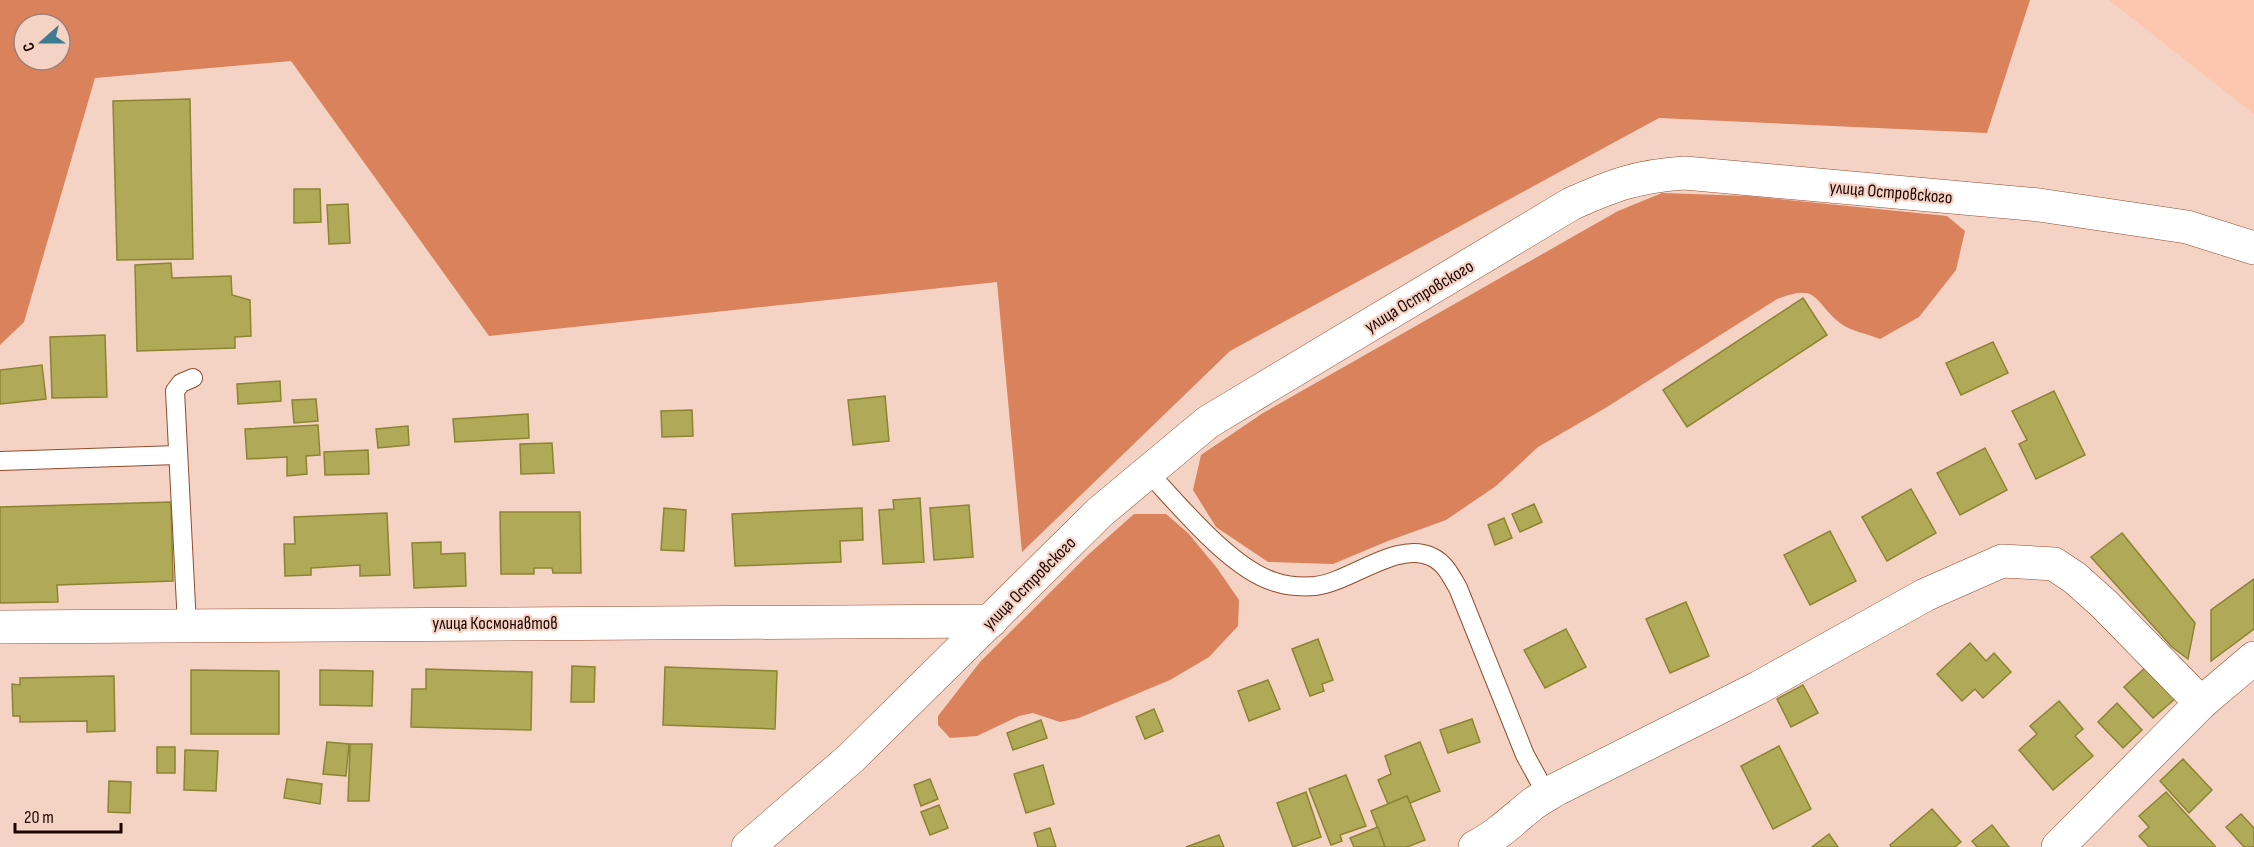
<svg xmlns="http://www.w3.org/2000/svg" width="2254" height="847" viewBox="0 0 2254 847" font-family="'Sofia Sans Condensed',sans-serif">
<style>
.built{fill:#fcc6af}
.forest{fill:#da825b;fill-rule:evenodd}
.building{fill:#b0a957;stroke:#8c8431;stroke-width:1.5}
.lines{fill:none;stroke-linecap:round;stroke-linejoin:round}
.service-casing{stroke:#924c2c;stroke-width:20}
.minor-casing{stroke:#924c2c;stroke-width:34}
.tertiary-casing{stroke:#924c2c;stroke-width:34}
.service{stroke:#fff;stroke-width:18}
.minor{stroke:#fff;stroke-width:33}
.tertiary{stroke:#fff;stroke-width:33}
.labels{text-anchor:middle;stroke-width:4.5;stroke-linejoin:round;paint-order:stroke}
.street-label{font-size:18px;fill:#1e0400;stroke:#f4d3c5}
</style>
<rect width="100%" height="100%" fill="#f4d3c5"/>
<path class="built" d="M2109,0H2254V114Z"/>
<g class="forest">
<path d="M0,0H2030L1987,133L1659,118L1230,351L1022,552L997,282L489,336L291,61L95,78L24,322L0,345ZM24,24H60V60H24Z"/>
<path d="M1662,193L1748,196L1947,216L1965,231L1956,270L1919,317L1880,339C1868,334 1850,331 1840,323C1812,300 1819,283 1777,299L1607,407L1538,447L1496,486L1446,520L1388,541L1333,564L1268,562L1216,527L1193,490L1201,455L1263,413L1618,211Z"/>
<path d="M1134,514H1166L1188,533L1217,568L1239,600L1238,626L1209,657L1170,680L1079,718L1060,722L1033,713L1019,716L977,736L950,738L938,725V716L980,662L1089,554Z"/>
</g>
<g class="building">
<path d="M190,99L193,259L117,260L113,101Z"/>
<path d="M294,189H320L321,222L294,223Z"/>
<path d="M348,204L350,243L329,244L327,205Z"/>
<path d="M171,263L172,278L231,276L232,295L250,300L251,336L235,337V348L137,351L135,265Z"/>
<path d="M1803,298L1827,335L1687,427L1663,390Z"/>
<path d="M105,335L107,397L52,398L50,337Z"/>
<path d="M1993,342L2008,373L1961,395L1946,363Z"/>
<path d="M42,365L46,399L0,404V370Z"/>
<path d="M280,381L281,401L238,404L237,384Z"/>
<path d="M2054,391L2085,455L2036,479L2019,444L2027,440L2012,411Z"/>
<path d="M885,396L889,441L853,445L848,400Z"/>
<path d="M316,399L318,421L294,423L292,400Z"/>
<path d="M692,410L693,436L662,437L661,411Z"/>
<path d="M528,414L529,438L455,442L453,419Z"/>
<path d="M318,425L320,455L306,456L307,474L287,476V457L247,459L245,429Z"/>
<path d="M408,426L409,445L378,448L376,429Z"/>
<path d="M552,443L554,473L521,474L520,444Z"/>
<path d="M1985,448L2007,490L1960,515L1937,473Z"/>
<path d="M368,450L369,474L325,475L324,452Z"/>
<path d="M1911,489L1936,533L1887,561L1862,517Z"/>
<path d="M920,498L924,562L883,564L879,510L894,509L893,500Z"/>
<path d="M171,502L173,581L57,585L58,602L0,603V507Z"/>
<path d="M1534,504L1542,522L1520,532L1512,514Z"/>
<path d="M969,505L973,557L934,560L930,508Z"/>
<path d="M664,508L686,510L684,551L661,550Z"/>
<path d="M862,508L863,540L840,541L841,562L735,566L732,514Z"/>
<path d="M500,512H580L581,573H553L552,568H534V574H501Z"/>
<path d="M387,513L390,575L360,576V565L311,568V575L285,576L284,544H295L294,517Z"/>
<path d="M1504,518L1512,538L1495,545L1488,525Z"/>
<path d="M1830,531L1856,581L1810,605L1784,555Z"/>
<path d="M2122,533L2195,623L2188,659L2172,647L2091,557Z"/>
<path d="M441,542V554L465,553L466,586L414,588L412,543Z"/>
<path d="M2254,579V629L2211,661V610Z"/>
<path d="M1686,602L1709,656L1670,673L1646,619Z"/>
<path d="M1566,629L1586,667L1545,688L1524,650Z"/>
<path d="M1318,639L1333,680L1322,684L1324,691L1310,696L1292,649Z"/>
<path d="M1970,643L1986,661L1994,653L2011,672L1983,698L1975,689L1962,701L1937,674Z"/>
<path d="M572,666L595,667L594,702H571Z"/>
<path d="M2147,666L2176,698L2153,718L2124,687Z"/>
<path d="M665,667L777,671L775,729L663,725Z"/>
<path d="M426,669L532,672L531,730L411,727L412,689H426Z"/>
<path d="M191,670L279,671V734H191Z"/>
<path d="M320,670L373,671L372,706L320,705Z"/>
<path d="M114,676L115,731L87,732V721L20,722V716H13L12,684L20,685V678Z"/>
<path d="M1268,680L1280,709L1249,721L1238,691Z"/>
<path d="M1803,685L1818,713L1791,727L1777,699Z"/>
<path d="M2059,701L2083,729L2075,736L2093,756L2053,790L2019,750L2037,734L2030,726Z"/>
<path d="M2117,703L2142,730L2123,748L2098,722Z"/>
<path d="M1154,709L1163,731L1145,739L1136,717Z"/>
<path d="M1472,719L1480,742L1448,753L1440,730Z"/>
<path d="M1041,720L1047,738L1013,750L1007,733Z"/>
<path d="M327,742L349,744L346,776L323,774Z"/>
<path d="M1420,742L1440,791L1410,803L1407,796L1388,804L1378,780L1391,774L1385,756Z"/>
<path d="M350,744H372L369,801H348Z"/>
<path d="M1779,746L1811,809L1773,829L1741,766Z"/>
<rect x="157" y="747" width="18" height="26"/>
<path d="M185,750L218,751L216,791L184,790Z"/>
<path d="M2183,759L2212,790L2189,813L2160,781Z"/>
<path d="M1043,765L1054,804L1026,813L1014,774Z"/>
<path d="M1346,775L1366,826L1340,835L1342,841L1331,845L1309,789Z"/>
<path d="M287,779L322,784L320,804L284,798Z"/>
<path d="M930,779L938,799L921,806L914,785Z"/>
<path d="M109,781L131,782L130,813L108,812Z"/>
<path d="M1306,792L1321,837L1293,847L1277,803Z"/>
<path d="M2166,792L2215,846L2214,847H2149L2139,836L2149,827L2139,816Z"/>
<path d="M1407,796L1425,840L1407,847H1385L1371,811Z"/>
<path d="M939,805L948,828L930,835L921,812Z"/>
<path d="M1932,809L1961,842L1955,847H1891L1890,845Z"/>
<path d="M2241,814L2254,828V847H2244L2226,827Z"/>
<path d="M1992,825L2009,847H1977L1972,841Z"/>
<path d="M1378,827L1385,847H1354L1350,838Z"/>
<path d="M1050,828L1056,847H1038L1034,833Z"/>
<path d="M1829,834L1838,847H1812Z"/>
<path d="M1219,835L1224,847H1186Z"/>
</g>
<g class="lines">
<defs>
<g id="service">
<path d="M0,461L177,455"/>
<path d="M1148,472C1180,506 1231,569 1275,582C1287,586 1302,587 1315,586C1351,582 1397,540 1432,557C1445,563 1451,576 1458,588L1525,755L1547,795"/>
<path d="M187,625L175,391L181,383L193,378"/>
</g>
<g id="minor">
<path d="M0,627L991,621"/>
<path d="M1475,847C1495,837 1511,822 1529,807C1537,800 1547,795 1557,789L1758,688L1925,595L2002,561L2054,564L2075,578L2104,604L2201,703"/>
<path d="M2058,847L2201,703L2254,658"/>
</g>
<path id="tertiary" d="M748,847L851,758L1100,512L1208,422L1571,204C1613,185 1638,176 1685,173L2039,205L2187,227L2254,248"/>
</defs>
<use href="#service" class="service-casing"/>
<use href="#minor" class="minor-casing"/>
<use href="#tertiary" class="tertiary-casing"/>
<use href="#service" class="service"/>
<use href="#minor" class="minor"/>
<use href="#tertiary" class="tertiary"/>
</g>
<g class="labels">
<g class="street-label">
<text transform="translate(1891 192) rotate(5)" y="6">улица Островского</text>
<text transform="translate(1419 296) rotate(-31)" y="6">улица Островского</text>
<text transform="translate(1029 583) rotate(-45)" y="6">улица Островского</text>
<text x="495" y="629">улица Космонавтов</text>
</g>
</g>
<g transform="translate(42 42) rotate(249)"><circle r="28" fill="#f4d3c5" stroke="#9e8076" stroke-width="1.5"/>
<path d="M0-4.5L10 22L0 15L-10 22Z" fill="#3e7b91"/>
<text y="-9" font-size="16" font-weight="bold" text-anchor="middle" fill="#1e0400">С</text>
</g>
<path d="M15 823v9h106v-9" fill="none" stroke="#1e0400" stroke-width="3"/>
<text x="24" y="823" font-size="18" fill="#1e0400" stroke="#f4d3c5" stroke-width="4.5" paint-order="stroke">20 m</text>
</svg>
